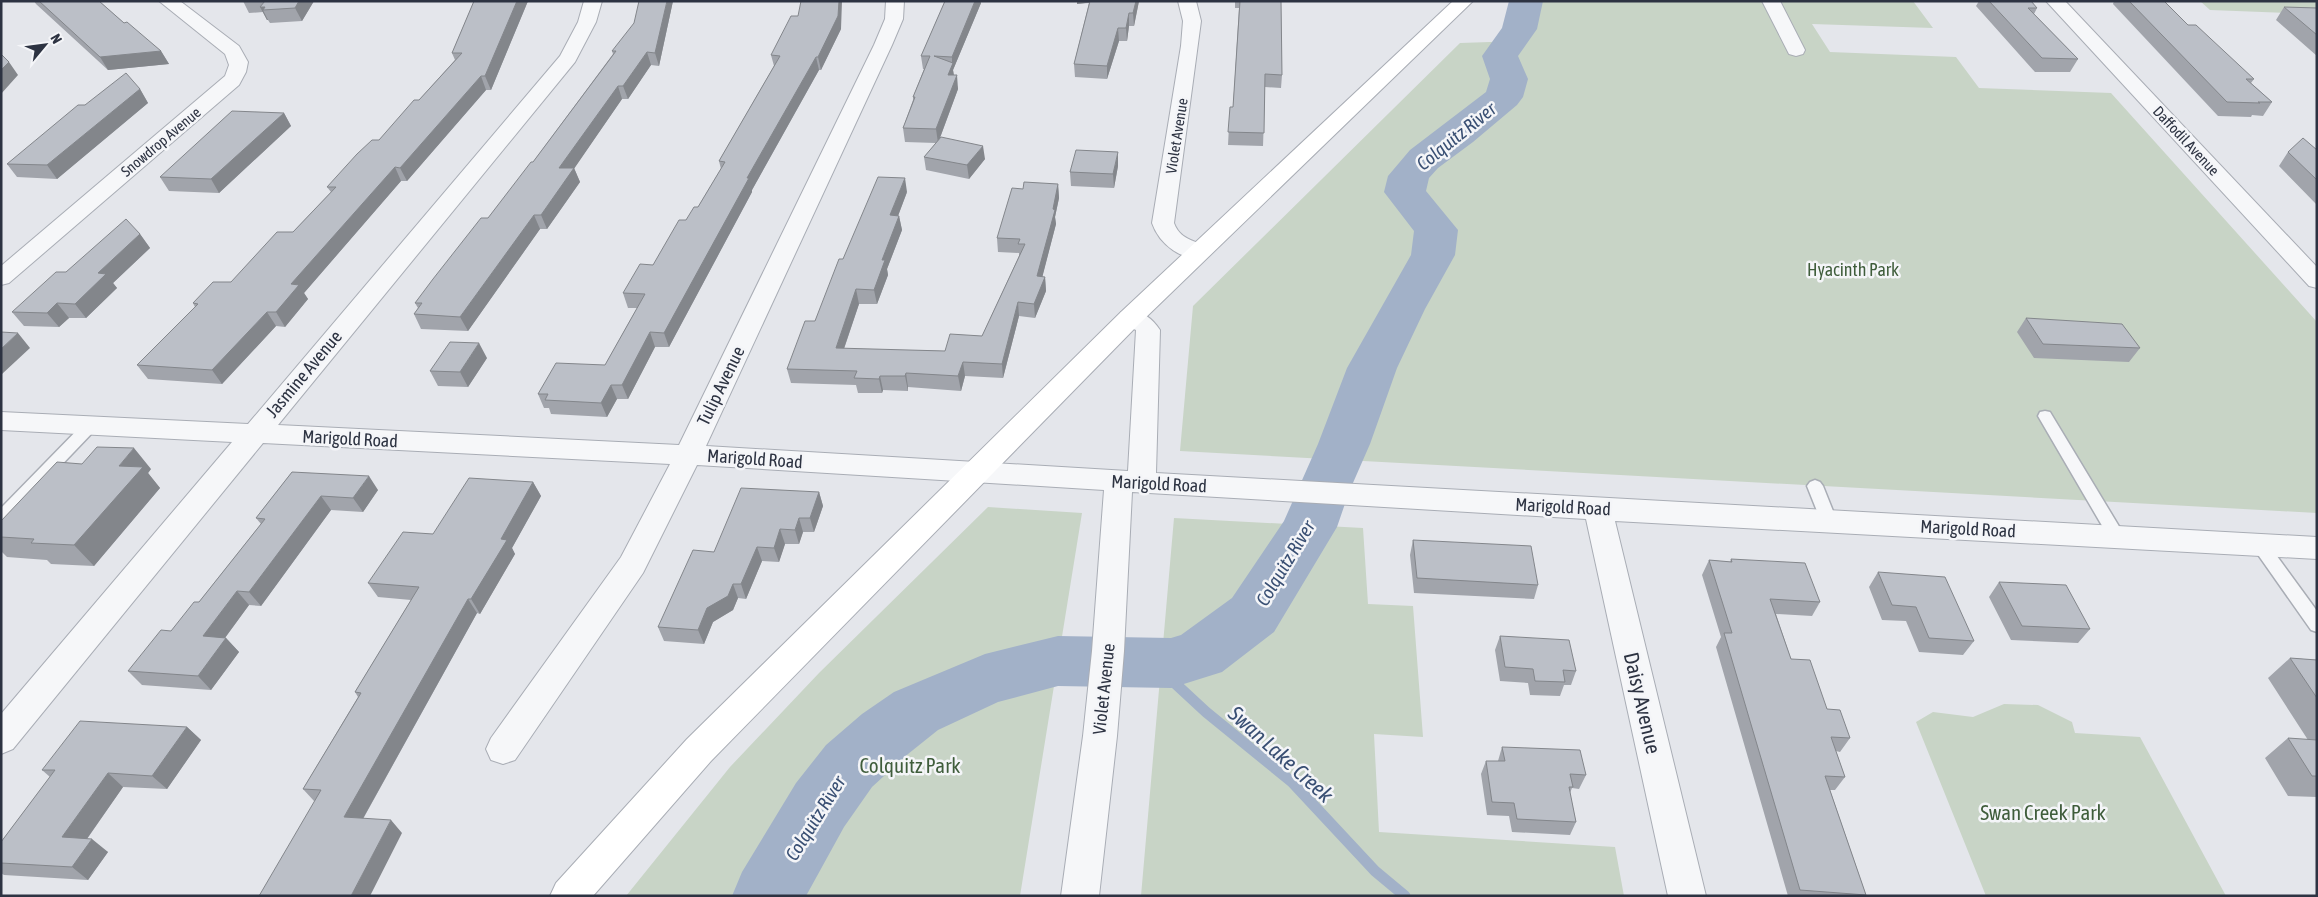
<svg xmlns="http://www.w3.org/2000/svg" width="2318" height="897" font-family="'Asap Condensed',sans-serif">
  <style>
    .green { fill: #c8d4c6 }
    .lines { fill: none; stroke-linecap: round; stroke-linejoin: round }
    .stream { stroke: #a2b1c8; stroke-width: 11 }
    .river { fill: #a2b1c8; fill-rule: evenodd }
    .service-casing { stroke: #a9adb5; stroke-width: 3 }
    .minor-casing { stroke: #a9adb5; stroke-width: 2 }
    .secondary-casing { stroke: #a9adb5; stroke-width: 2 }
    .service { fill: #f6f7f9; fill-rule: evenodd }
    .minor { fill: #f6f7f9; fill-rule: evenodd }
    .secondary { fill: #fff; fill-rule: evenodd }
    .wall { fill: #a1a4ab }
    .shaded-wall { fill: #83868b }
    .building { fill: #bbbfc7; stroke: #83868b }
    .labels { text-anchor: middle; stroke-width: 5; stroke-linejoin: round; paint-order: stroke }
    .far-street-label { font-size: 15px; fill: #2d3342; stroke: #f4f5f8 }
    .park-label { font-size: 18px; fill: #3f5d3b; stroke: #f4f5f8 }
    .street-label { font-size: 18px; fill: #2d3342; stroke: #f4f5f8 }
    .water-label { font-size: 19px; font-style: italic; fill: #394f73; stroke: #f4f5f8 }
    .near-street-label { font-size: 21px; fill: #2d3342; stroke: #f4f5f8 }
    .near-park-label { font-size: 21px; fill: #3f5d3b; stroke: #f4f5f8 }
    .near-water-label { font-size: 22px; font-style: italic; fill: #394f73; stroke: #f4f5f8 }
  </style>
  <rect width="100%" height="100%" fill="#e4e6eb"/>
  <path class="green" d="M1509 1H1913L1933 28 1812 24 1830 52 1956 57 1979 88 2111 93 2317 322V513L1180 451 1193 306 1460 43 1520 41Z
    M2200 1H2315L2317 3V14L2210 10Z
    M988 507 1082 513 1020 896H626L730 767 819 673Z
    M1174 518 1363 528 1368 604 1413 606 1423 737 1374 734 1379 832 1615 847 1624 896H1141Z
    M2004 704 2038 705 2072 722 2075 733 2140 737 2226 896H1986L1916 722 1933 712 1973 717Z"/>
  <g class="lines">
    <path class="stream" d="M1152 662 1206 712 1292 782 1375 871 1405 896"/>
    <path class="river" d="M1509 1H1543L1537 29 1518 56 1528 79 1523 97 1517 105 1473 142 1438 168 1429 178 1426 191 1458 230 1455 255 1425 309 1397 368 1370 444 1349 492 1337 527 1274 632 1222 672 1171 688 1058 686 998 702 938 730 908 754 872 787 844 827 806 896H732L742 872 796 783 826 745 862 714 894 692 985 654 1058 636 1171 638 1181 635 1232 598 1284 521 1318 444 1347 368 1411 255 1414 231 1384 192 1388 176 1410 150 1486 92 1490 79 1482 56 1502 28Z"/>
    <defs>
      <path id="service" d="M2045 411 2050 412 2123 533 2125 537 2123 541 2117 543 2111 541 2038 416 2040 412Z
        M90 421 95 422 97 426 95 430 7 522 1 524V508L85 422Z
        M1815 480 1820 482 1823 486 1837 521 1835 525 1829 527 1823 525 1821 521 1807 486 1810 482Z
        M2260 539 2266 541 2317 611V632L2311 630 2254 549 2252 545 2254 541Z"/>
      <path id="minor" d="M159 1H180L239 46 248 62 246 72 239 85 9 283 1 285V266L225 76 229 65 225 54Z
        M584 1H602L596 22 575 62 278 425 679 445 874 45 885 19 886 1H904L903 19 892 45 706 446 1128 471 1136 330 1121 324 1118 318 1121 312C1138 308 1151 316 1160 330L1156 473 2317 537V559L1615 521 1706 896H1668L1586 519 1132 492 1124 651 1117 736 1099 896H1061L1083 736 1092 651 1104 490 697 465 643 573 515 760 503 764 491 760 486 749 491 738 621 557 670 464 263 443 13 749 1 754V714L232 442 1 430V412L248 424 560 56 578 22Z
        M1178 1H1196L1201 21 1174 223C1182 244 1200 238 1210 252L1206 257C1183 263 1159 244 1152 223L1181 46 1183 21Z
        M1762 1H1780L1805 50 1803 54 1796 56 1789 54Z
        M2046 1H2065L2317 267V288L2309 286Z"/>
      <path id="secondary" d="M1453 1H1473L1139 324 711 761 593 896H550L556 883 687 739 1121 312Z"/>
    </defs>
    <use href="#service" class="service-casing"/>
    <use href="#minor" class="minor-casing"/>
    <use href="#secondary" class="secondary-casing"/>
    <use href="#service" class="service"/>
    <use href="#minor" class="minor"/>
    <use href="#secondary" class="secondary"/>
  </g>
  <path class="wall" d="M34 1H99L124 23 161 51 169 64 108 70 36 4Z
    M243 1H314L302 21 270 23 268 20H267L263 12 249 13Z
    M474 1H528L491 90H486L407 181H401L304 293 308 299 285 327 276 326 222 384 148 379 137 365 195 307 193 303 231 282 293 232 331 192 327 187 379 140 419 100 455 60 452 53Z
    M673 1 659 66 651 65 628 99H622L574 168 580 182 547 229H540L468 331 421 329 414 314 418 308 415 303 488 218 533 162 613 54 612 51Z
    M945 1H980L981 3 953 70 954 75 958 89 940 138 985 159 969 179 926 170 924 157 936 143 905 142 903 128 913 100V97L924 69H923L921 56Z
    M1077 1H1139L1134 26H1129L1127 41H1119L1107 79 1075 77 1074 64 1089 3 1077 4Z
    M1229 1H1281L1282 75 1281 88 1265 87 1263 146 1228 145 1230 107H1233L1239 8H1235V2H1229Z
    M1979 1H2031L2037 8 2034 14 2078 59 2070 72H2035L1976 6Z
    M2114 1H2164L2188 25 2254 79 2251 83 2272 102 2263 116 2252 115 2251 117 2218 116 2113 4Z
    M2284 7 2317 8V56L2276 20Z
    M841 29 821 70H819L752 190V192L669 347H655L628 399H617L607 417 551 414 549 408H544L538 394 605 365 637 308H628L623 293 653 265 686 220 698 207 721 169 719 161 774 66 771 55Z
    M140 89 148 103 57 179 17 177 7 164 85 105Z
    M284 113 291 126 219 193 169 191 160 177Z
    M2317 150V205L2279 166 2288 152Z
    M1118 166 1114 188 1071 186 1070 172Z
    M1058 184 1059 198 1055 217 1056 224 1042 277H1045L1046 291 1035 318 1019 316 1003 378 965 376 961 391 908 387V391L883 390 882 393H858L856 385 791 383 787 369 815 321 843 259 907 192 898 216H899L902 230 887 269 888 275 877 304H859L844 349 945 351 982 336 1019 256V253L998 252 997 238 1023 189Z
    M140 234 150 248 113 283 117 288 86 318H69L59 327 24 326 12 312 66 272Z
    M2026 318 2140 348 2129 362 2034 358 2017 332Z
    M487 358 468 387 438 386 430 371Z
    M151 469 148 473 160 488 94 566 51 564 47 560 7 557 1 551V521Z
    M292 472 378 490 363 512 331 510 261 606 249 605 225 638H226L239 652 211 690 142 685 128 671 171 631 199 602 261 524 256 518Z
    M533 482 541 496 512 548 515 554 480 614 477 613 363 819 402 833 314 801 303 789 358 697 355 692 411 600 378 597 368 583 433 534Z
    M819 492 823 506 814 532H803L799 544H785L779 562 762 561 746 599 738 598 733 610 713 622 704 644 664 641 658 627 714 552Z
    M1413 540 1538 585 1534 599 1414 593 1410 555Z
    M1731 559 1820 602 1812 616 1776 614 1791 659 1827 709 1850 738 1840 752 1836 751 1845 777 1835 790H1830L1866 895 1865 896H1788L1716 647 1721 637 1702 575 1709 560 1730 562Z
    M1878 572 1974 641 1963 655 1919 652 1906 621 1882 620 1869 587Z
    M1999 582 2090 629 2078 643 2011 640 1989 597Z
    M1500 636 1576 671 1571 685H1564L1560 696 1530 695 1528 683 1500 681 1495 650Z
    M2290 658 2317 660V797L2288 796 2265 758 2288 738 2308 740 2268 678Z
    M187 727 201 740 167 789 123 787 87 839 108 852 88 880 4 875 1 873V842L50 777 42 770Z
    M1502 747 1586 775 1579 789 1572 788 1570 793 1576 822 1570 835 1512 832 1509 816 1487 815 1481 774 1486 761H1498Z"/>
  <path class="shaded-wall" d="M299 1H314L302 21 295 8Z
    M517 1H528L491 90 485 76Z
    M667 1H673L659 66 655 53Z
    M839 1H842L841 29 821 70 818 57Z
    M975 1H980L981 3 953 70 954 77 948 75 952 64V57Z
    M1077 1H1093V2L1077 4Z
    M1136 1H1139L1134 26 1133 13Z
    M260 7H265L263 10 268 20H267Z
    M1129 13V26L1127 41 1126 28Z
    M1118 28 1119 41 1107 79V66Z
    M161 51 169 64 108 70 100 57Z
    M647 52 651 65 628 99 623 86Z
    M816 57 819 70 752 190V192L669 347 664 333 747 178Z
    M9 62 18 75 1 94V70Z
    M957 75 958 89 938 143 936 129Z
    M481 76 486 90 407 181 400 168Z
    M618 86 622 99 565 182 559 168Z
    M140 89 148 103 57 179 47 165Z
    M284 113 291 126 219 193 211 179Z
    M983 146 985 159 969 179 967 165Z
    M1118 152V166L1114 188 1113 174Z
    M395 167 401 181 304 293 308 299 285 327 276 312 291 284Z
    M574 168 580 182 547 229 541 215Z
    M905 178 907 192 893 229 890 215Z
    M1058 184 1059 198 1055 217 1056 224 1039 290 1037 276Z
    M534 215 540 229 468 331 460 317Z
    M899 216 902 230 887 269 888 275 877 304 874 290 882 260Z
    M140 234 150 248 113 283 117 288 86 318 75 304 98 273Z
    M1045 277 1046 291 1035 318 1034 304Z
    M856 289 859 304 839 363 836 348Z
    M1018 302 1019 316 1003 378 1002 364Z
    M57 303 69 318 59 327 47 313Z
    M267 312 276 326 222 384 212 370Z
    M650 332 655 347 628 399 622 385Z
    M18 333 30 348 2 374 1 349Z
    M479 343 487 358 468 387 460 372Z
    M963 362 965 376 961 391 958 376Z
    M906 373 908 387V391L905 376Z
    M880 376 883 390 882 393 879 379Z
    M611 385 617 399 607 417 601 403Z
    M134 448 151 469 148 473 160 488 94 566 74 545 119 466Z
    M369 476 378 490 363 512 353 498Z
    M533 482 541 496 512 548 515 554 480 614 471 599 501 539Z
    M819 492 823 506 814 532 810 518Z
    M321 496 331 510 261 606 249 592Z
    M799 518 803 532 799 544 795 530Z
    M780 529 785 544 779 562 774 548Z
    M757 547 762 561 746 599 741 584Z
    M733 584 738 598 733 610 713 622 704 644 698 630 707 608Z
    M237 591 249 605 216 650 203 636Z
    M468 599 477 613 356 831 344 817Z
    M226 638 239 652 211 690 198 676Z
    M187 727 201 740 167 789 152 776Z
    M108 773 123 787 79 850 62 837Z
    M391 820 402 833 370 896H351Z
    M92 839 108 852 88 880 72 867Z"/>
  <path class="building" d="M39 1H99L124 23 127 22 161 51 100 57Z
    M265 1H299L295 8 263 10 265 7H260Z
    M474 1H517L485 76H481L400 168 395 167 291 284 299 285 276 312H267L212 370 137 365 198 304 193 303 213 282H231L277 232H293L336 187H327L357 154 372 140H379L414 100H419L462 53H452Z
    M639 1H667L655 53 647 52 623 86H618L559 168H574L541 215H534L460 317 414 314 422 303H415L433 279 481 218H488L531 162H533L616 51H612L634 23Z
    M801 1H839L838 16 818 57H816L747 178H749L664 333 650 332 622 385H611L601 403 545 400 548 394H538L556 363 605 365 645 294 623 293 640 264 653 265 679 220H686L694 207H698L725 162 719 161 780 56 771 55 791 16H798Z
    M945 1H975L952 57 934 56 953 63 948 75H957L936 129 903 128 915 97H913L930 56H921Z
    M1090 1H1136L1133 13H1129L1126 28H1118L1107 66 1074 64Z
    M1240 1H1281L1282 75 1265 74 1264 133 1228 132 1230 107H1233Z
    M1989 1H2031L2037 8H2028L2078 59 2042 58Z
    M2129 1H2164L2188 25H2196L2254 79H2246L2272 102H2258L2260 103 2227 102Z
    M2284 7 2317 8V35Z
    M1 54 9 62 1 70Z
    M126 73 140 89 47 165 7 164 78 105H85Z
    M232 111 284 113 211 179 160 177Z
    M941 137 983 146 967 165 924 157Z
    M2303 138 2317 150V180L2288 152Z
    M1076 150 1118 152 1113 174 1070 172Z
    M878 177 905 178 890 215 899 216 882 260H885L874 290 856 289 836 348 945 351 950 334 982 336 1025 244H1018L1020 239 997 238 1012 188 1023 189 1024 182 1058 184 1053 209 1055 210 1037 276 1045 277 1034 304 1018 302 1002 364 963 362 958 376 906 373 905 376H880L879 379 854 378 857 371 787 369 805 321H815L839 259H843Z
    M126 219 140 234 98 273 106 274 75 304 57 303 47 313 12 312 56 272H66Z
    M2026 318 2122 324 2140 348 2043 344Z
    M1 332 18 333 1 349Z
    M450 342 479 343 460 372 430 371Z
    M97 447 134 448 119 466 143 467 74 545 31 543 34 539 1 537V521L57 462 82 464Z
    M292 472 369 476 353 498 321 496 249 592 237 591 203 636 226 638 198 676 128 671 161 630 171 631 194 602H199L265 519 256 518Z
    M469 478 533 482 501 539 507 540 471 599H468L344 817 391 820 351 896H259L321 790 303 789 361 693 355 692 419 587 368 583 403 532 433 534Z
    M741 488 819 492 810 518H799L795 530 780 529 774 548 757 547 741 584H733L728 596 707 608 698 630 658 627 693 550 714 552Z
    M1413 540 1531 546 1538 585 1417 578Z
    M1731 559 1805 563 1820 602 1770 599 1791 659 1810 660 1827 709 1840 710 1850 738 1831 737 1845 777 1825 776 1866 895 1800 890 1724 633H1732L1709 560 1732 562Z
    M1878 572 1945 577 1974 641 1929 638 1916 607 1892 605Z
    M1999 582 2066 585 2090 629 2022 626Z
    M1500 636 1569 640 1576 671 1563 670 1565 682 1535 681 1533 669 1505 667Z
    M2290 658 2317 660V698Z
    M80 721 187 727 152 776 108 773 62 837 92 839 72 867 1 863V842L55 770H42Z
    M2288 738 2317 740V776H2312Z
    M1502 747 1580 750 1586 775 1570 774 1573 787H1569L1576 822 1517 819 1514 803 1492 802 1486 761H1505Z"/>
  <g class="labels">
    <g class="far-street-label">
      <text transform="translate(1177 136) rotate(-81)" y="5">Violet Avenue</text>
      <text transform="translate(2186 141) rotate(47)" y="5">Daffodil Avenue</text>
      <text transform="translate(161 142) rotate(-40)" y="5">Snowdrop Avenue</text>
    </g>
    <g class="park-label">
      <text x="1853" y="276">Hyacinth Park</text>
    </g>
    <g class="street-label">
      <text transform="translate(304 374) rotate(-50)" y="6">Jasmine Avenue</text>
      <text transform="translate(721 386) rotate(-64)" y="6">Tulip Avenue</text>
      <text transform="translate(350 439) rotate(3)" y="6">Marigold Road</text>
      <text transform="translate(755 459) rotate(4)" y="6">Marigold Road</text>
      <text transform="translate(1159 484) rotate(3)" y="6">Marigold Road</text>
      <text transform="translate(1563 507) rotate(3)" y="6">Marigold Road</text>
      <text transform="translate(1968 529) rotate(3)" y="6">Marigold Road</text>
      <text transform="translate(1104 689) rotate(-84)" y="6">Violet Avenue</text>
    </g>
    <g class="water-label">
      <text transform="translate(1456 136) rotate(-39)" y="7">Colquitz River</text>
      <text transform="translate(1285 563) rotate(-59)" y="7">Colquitz River</text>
      <text transform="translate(815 818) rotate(-58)" y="7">Colquitz River</text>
    </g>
    <g class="near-street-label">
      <text transform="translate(1642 703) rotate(77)" y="7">Daisy Avenue</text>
    </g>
    <g class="near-park-label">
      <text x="910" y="773">Colquitz Park</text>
      <text x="2043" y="820">Swan Creek Park</text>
    </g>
    <g class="near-water-label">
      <text transform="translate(1281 754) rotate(42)" y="8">Swan Lake Creek</text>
    </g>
  </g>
  <rect width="2318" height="897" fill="none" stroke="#2d3342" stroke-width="5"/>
  <g transform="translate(45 45) rotate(61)" stroke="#f4f5f8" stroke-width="4" paint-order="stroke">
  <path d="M0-4L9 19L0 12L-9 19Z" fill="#2d3342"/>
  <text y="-8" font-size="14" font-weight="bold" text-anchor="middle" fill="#2d3342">N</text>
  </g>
</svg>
